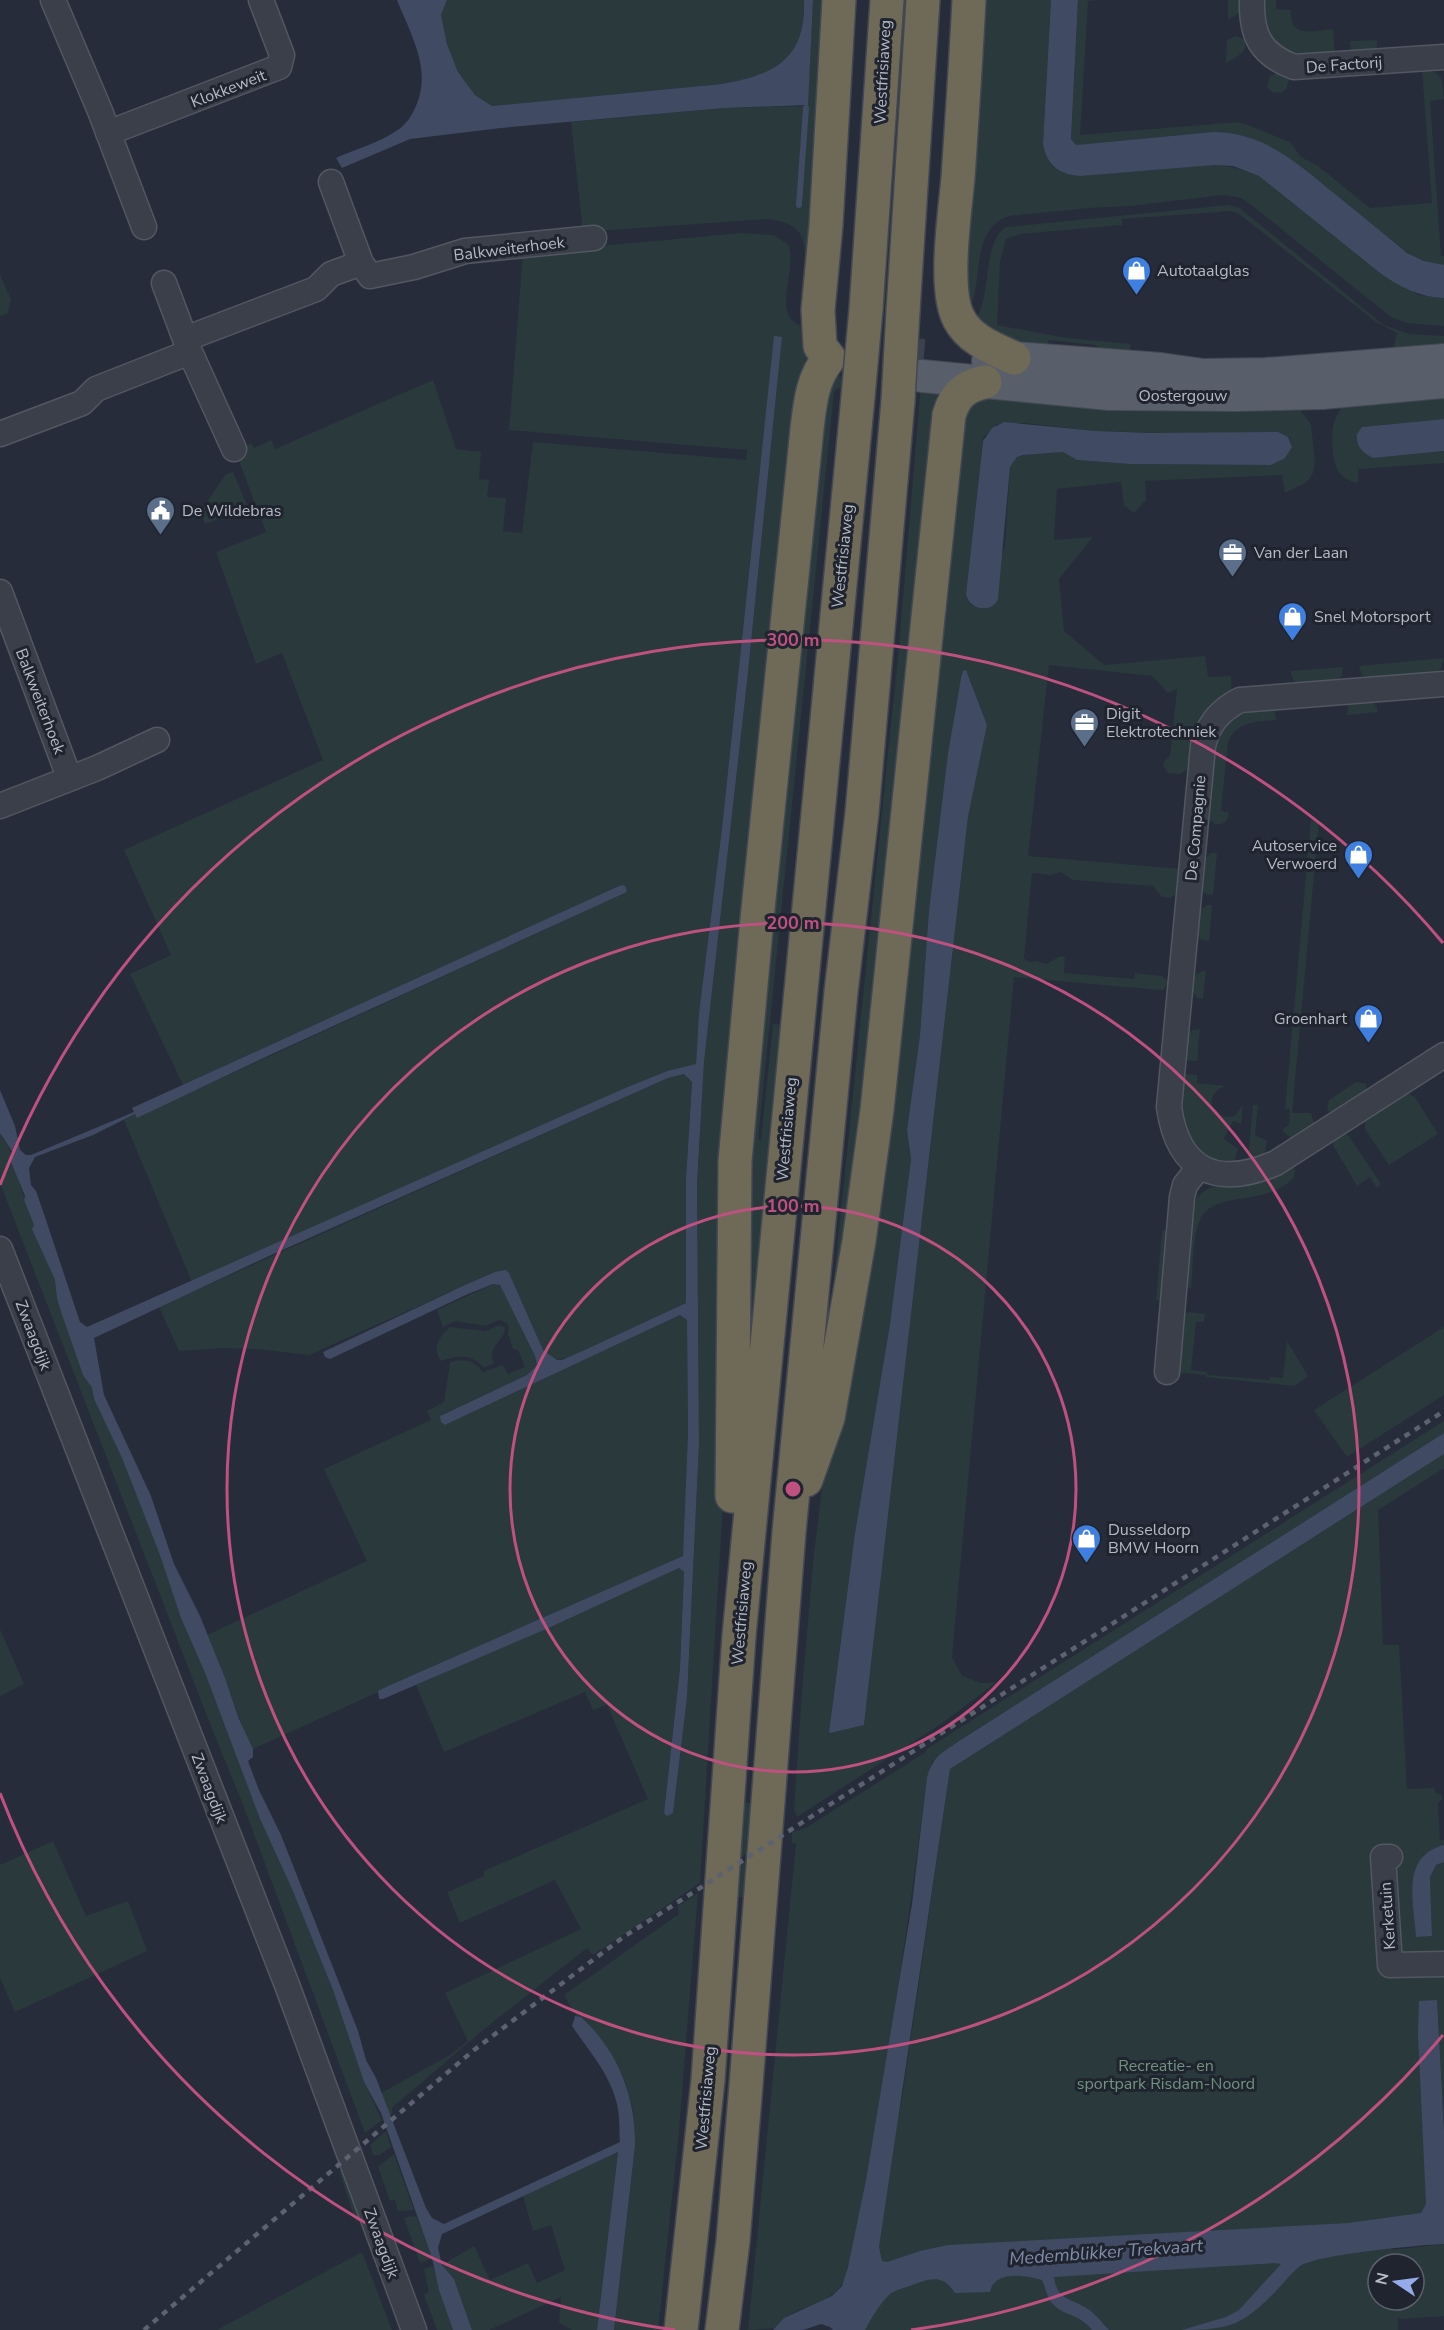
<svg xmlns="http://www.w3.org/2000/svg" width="1444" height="2330" font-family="'Nunito Sans',sans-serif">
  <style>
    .green { fill: #29393c; fill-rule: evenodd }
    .water { fill: #404a63 }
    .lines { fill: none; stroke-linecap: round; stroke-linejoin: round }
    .stream { stroke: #404a63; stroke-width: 6 }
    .major-tunnel { stroke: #3c414f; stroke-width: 32; stroke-dasharray: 32 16; stroke-linecap: butt }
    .minor-casing { stroke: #525762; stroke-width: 27 }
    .major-casing { stroke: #434853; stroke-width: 34 }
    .highway-casing { stroke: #424752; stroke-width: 36 }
    .minor { stroke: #3a3f4a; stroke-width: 24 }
    .major { stroke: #585e6a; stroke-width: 32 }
    .highway { stroke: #6f6958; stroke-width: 33 }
    .rail { stroke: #5d6271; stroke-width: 4.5; stroke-dasharray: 6 6; stroke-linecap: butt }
    .highway-bridge-casing { stroke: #424752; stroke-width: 36; stroke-linecap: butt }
    .highway-bridge { stroke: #6f6958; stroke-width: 33 }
    .ring { fill: none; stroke: #be5180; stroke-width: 3 }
    .labels { text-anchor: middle; stroke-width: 6; stroke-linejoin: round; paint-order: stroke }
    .street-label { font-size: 16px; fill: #b6bac6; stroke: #1f242f }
    .poi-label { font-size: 16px; fill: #b6bac6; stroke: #1f242f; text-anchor: start }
    .park-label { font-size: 16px; fill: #70947d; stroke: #1f242f }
    .water-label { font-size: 18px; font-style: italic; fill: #818eaa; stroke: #1f242f }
    .centre { fill: #be5180; stroke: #1f242f; stroke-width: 3 }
    .ring-label { font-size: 18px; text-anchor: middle; font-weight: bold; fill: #be5180; stroke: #1f242f; stroke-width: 6; stroke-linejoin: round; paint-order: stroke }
  </style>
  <rect width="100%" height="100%" fill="#272c3a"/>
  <path class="green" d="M447 0H804C806 59 774 75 722 84L492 106 475 95 458 72 447 44 441 15Z
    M813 0H832L803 307C799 300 801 292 802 284 805 248 813 224 767 219L583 232 571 122 724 108 804 106 797 206 802 207Z
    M975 0H1051L1043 144C1047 166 1060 175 1081 176L1215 165C1232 166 1244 170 1259 176L1380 273 1419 295 1444 298V326L1407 323 1391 317 1254 207 1241 198 1224 195 1130 206 1089 208 1009 216C970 230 984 277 970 309L966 303Z
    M1078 0H1098L1088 1 1080 135 1238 122 1245 124 1290 142 1301 157 1318 166 1370 208 1432 203 1422 70C1444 71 1442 80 1444 99L1430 101 1441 256H1444V265L1424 261 1407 253C1383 233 1359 213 1335 194 1297 163 1264 133 1213 132L1076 145 1071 140Z
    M1228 0H1241C1242 11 1238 16 1228 19Z
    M1265 0H1276V9L1291 10C1289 39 1313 31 1333 29L1335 57 1297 59 1266 37 1262 4Z
    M1236 36 1244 39C1250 52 1236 57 1226 63L1227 40Z
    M1377 40V46L1372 52 1351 53 1350 41Z
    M1276 73 1290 77 1286 89 1281 93 1272 92 1267 87 1270 76Z
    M1229 205 1240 208 1247 214 1384 325 1409 334 1444 336V346L1393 350 1397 333 1376 322 1239 214 1232 211 1122 219V225L1020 234 1006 239 1000 261 997 325 1067 338 1131 344 1129 356 1106 353 1095 345 1049 340 1047 348 1018 344V341L1007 340 976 319C992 294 982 242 1006 227Z
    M742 233 773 235 788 244C800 272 764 322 811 328L793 524 726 1454 700 1883 593 1955 587 1948 483 2030 392 2108V2114L389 2116 381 2093 450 2055 468 2041 445 1993 581 1929 555 1880 460 1923 447 1892 484 1876V1871L648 1799 607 1705 593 1710 585 1692 444 1752 416 1685 679 1568 684 1572 680 1668 664 1813H673L687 1698 699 1444 697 1184 704 1062 747 682 782 337 760 469 722 828 699 1013 696 1064 667 1071 192 1282 124 1120 135 1114 137 1117 627 892 626 887 619 886 183 1085 130 974 171 955 124 850 323 760 282 653 256 664 216 552 266 532 236 453 251 443 254 448 271 440 275 449 433 380 456 449 481 452 479 479 489 480 487 497 506 498 503 531 522 533 533 442 746 460 747 450 509 430 523 253Z
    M0 275 11 299 8 313 0 316Z
    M834 376 845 377 843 388H837L834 392 758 1139 761 1140 773 1024 786 1025 745 1417 738 1284 815 438Z
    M921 383 950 386 867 1090 830 1338 822 1354 828 1337 899 646Z
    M1444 388V419L1362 427 1357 434V442L1373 458 1444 451V463L1358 469 1359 481 1357 483C1340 479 1335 469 1333 453 1331 434 1331 411 1352 400 1360 396 1375 397 1384 396 1404 393 1424 391 1444 388Z
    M990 398 1298 408 1311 424 1315 463 1313 473 1307 482 1285 493 1282 475 1145 481 1146 500 1134 513 1124 505 1121 482 1057 489 1054 540 1093 537 1059 579 1064 631 1104 665 1205 656 1208 677 1231 676 1232 693 1221 698 1204 715 1189 768 1180 774 1168 773 1163 766 1164 761 1170 756 1177 689 1168 693 1152 676 1049 665 1028 856 1181 869 1178 893 1170 898 1162 897 1153 886 1073 880 1061 872 1051 875 1032 873 1024 958 1029 962 1036 961 1047 964 1060 956 1065 957 1064 973 1134 979 1135 973 1162 976 1169 982 1163 990H1159L1014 977 952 1657 962 1676 981 1683 997 1682 941 1724 797 1817 794 1810 802 1690 814 1553 951 439 970 405ZM1024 423 1096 431 1289 437 1292 447 1271 465 1130 464 1077 460 1063 452 1023 455 1017 457 1010 467 1005 545 987 609C976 607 967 606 966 594L983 438 997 424ZM969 677 987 725 968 817 864 1725 831 1733 829 1731 855 1533 890 1324 911 1159 907 1129 920 1035 929 910 948 753 961 678Z
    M233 472 248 508 205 524 200 512 226 474Z
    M1444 658 1441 668 1437 673 1371 678 1362 675 1359 666Z
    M1343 667 1342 676C1333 685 1302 688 1293 680L1290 671Z
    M1372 701 1377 707V712L1347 715 1348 706 1350 702Z
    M1272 708 1275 713 1276 720C1256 722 1237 721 1228 742L1221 811 1229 812 1227 820 1222 824H1215L1208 818 1213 743C1224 710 1242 712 1272 708Z
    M1311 820 1319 821 1292 1113H1311L1314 1123 1312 1127 1295 1139 1288 1136 1282 1130 1289 1125 1290 1109H1285Z
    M1211 853H1217L1213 895 1206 894 1201 890 1202 862Z
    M1207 905H1212L1209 942 1200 939C1193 928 1195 912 1207 905Z
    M1206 971 1203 999 1197 998 1190 988C1192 978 1195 972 1206 971Z
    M1200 1029 1197 1061 1183 1060 1187 1033 1193 1030Z
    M684 1074 692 1082 686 1179V1303C668 1311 569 1361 558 1360 550 1359 544 1352 541 1346L509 1273 495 1272 309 1355 258 1349 223 1348 179 1351 159 1307 668 1078Z
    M1182 1074 1197 1075V1083L1226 1086C1202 1093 1210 1122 1235 1116L1243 1104 1241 1124 1233 1121 1224 1139 1238 1149 1234 1161 1230 1164 1211 1161 1194 1148 1179 1116Z
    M1356 1082 1366 1084 1367 1091 1337 1111 1331 1112 1327 1110 1329 1100Z
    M1406 1092 1415 1097 1438 1134 1389 1165 1365 1129C1362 1111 1392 1100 1406 1092Z
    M1253 1105H1258L1255 1135 1267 1141 1265 1154 1250 1160 1248 1156Z
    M0 1133C3 1140 8 1145 11 1153 18 1177 24 1202 34 1225L33 1229 55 1280 57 1299 62 1315 83 1375 92 1388 94 1399 122 1458 161 1558 181 1618 205 1673 260 1819 292 1889 333 1990 364 2082 382 2120 365 2133 242 1802 216 1739 0 1183Z
    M1341 1133 1348 1135 1381 1184 1377 1188 1370 1177 1357 1186 1333 1145 1334 1137Z
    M1292 1167 1295 1170 1294 1177C1268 1208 1213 1189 1200 1220 1192 1238 1193 1269 1191 1289L1184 1284 1192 1206C1208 1177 1225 1189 1251 1184 1265 1181 1279 1173 1292 1167Z
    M1162 1230 1168 1232 1164 1299 1156 1301Z
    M493 1284 501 1285 503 1289 535 1356 537 1365 527 1375 441 1415 445 1425 680 1315 687 1320 688 1433 684 1556 388 1686 378 1692 253 1749 245 1734 225 1678 207 1635 367 1561 324 1469 431 1420 427 1411 444 1402 450 1362C464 1358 474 1360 483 1372L503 1365 508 1374 525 1367 518 1350 513 1349 508 1334 509 1327 507 1323 499 1320 486 1326 455 1321 443 1327 437 1310Z
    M1189 1312 1205 1314 1204 1322H1196L1191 1370 1207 1372V1375L1269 1380 1270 1377 1283 1378 1287 1341 1308 1376 1295 1386 1206 1377V1375L1175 1372 1182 1316Z
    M499 1325 504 1327 505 1331C500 1343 487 1350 494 1363L484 1368C471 1353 458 1355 441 1361 431 1349 440 1335 450 1327L486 1331Z
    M1444 1327V1395L1347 1457 1314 1410Z
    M1444 1421V1433L959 1741 932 1762 927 1777C914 1885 898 1992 880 2099 869 2158 862 2220 845 2278 835 2303 806 2304 786 2317 782 2320 779 2325 776 2328L748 2330 796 1843 792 1844V1832L804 1829 926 1752 925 1750Z
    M1444 1454V1468L1378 1510 1383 1645H1399L1407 1789 1434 1788 1436 1793 1442 1795V1800L1438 1803 1440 1840H1444V1845L1423 1855 1432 1936 1430 1877 1436 1865 1444 1862V1951L1417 1953 1444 1970V2130L1437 2000 1428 2215 1391 2250 1444 2244V2316L1401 2319 1398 2317V2330H856L902 2098 950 1769ZM1378 2264H1414V2300H1378Z
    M0 1629 24 1684 0 1696Z
    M740 1803H751L749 1852 737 1860Z
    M53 1841 86 1916 128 1901 147 1951 15 2012 0 1978V1865Z
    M748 1860 745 1897H735L737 1867Z
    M698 1893 679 2131 658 2330H614L635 2146 633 2110 625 2081 613 2059 588 2023 581 2017 576 2016 564 1995 679 1914 678 1906Z
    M386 2131 391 2147 379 2155H373L370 2145Z
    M618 2152 597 2330H572L559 2323 561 2297 489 2330H472L454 2279 442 2265 474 2246 490 2280 528 2263 537 2283 565 2270 551 2225 533 2231 523 2196Z
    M394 2154 414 2210 398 2211 395 2200 390 2201 378 2167Z
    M346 2164 364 2218 356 2222 339 2171Z
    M412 2216 417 2217 432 2258 420 2263 404 2218Z
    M362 2252 392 2330H217Z
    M433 2266 453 2330H437L424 2295 429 2292 424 2269Z"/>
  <path class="water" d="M397 0H447L441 15 447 44 458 72 475 95 492 106 722 84C774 75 806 59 804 0H813L808 105 724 108 501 128 410 139 342 168 336 158C355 149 379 143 396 131 406 125 411 117 416 106 432 69 411 35 397 0Z
    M1051 0H1078L1071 139 1076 145 1213 132C1264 132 1297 163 1335 194 1359 213 1383 233 1407 253L1424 261 1444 265V298C1419 297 1400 287 1380 273L1259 176 1233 166 1215 165 1081 176C1060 175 1047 166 1043 144Z
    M774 336 782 337 747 682 704 1062 697 1184 699 1444 687 1698 673 1813 667 1816 664 1813 680 1668 684 1572 679 1568 546 1629 383 1699H379L378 1691 388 1686 683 1556 688 1433 687 1320 680 1315 445 1425 441 1422 440 1416 527 1375 537 1365 535 1356 500 1285 493 1284 468 1294 330 1359 325 1357 323 1352 465 1285 495 1272 506 1270 509 1273 543 1350 557 1360H562L587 1349 686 1303V1179L692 1082 684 1074 668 1078 269 1256 94 1338 104 1395 151 1496 174 1564 200 1616 225 1678 239 1719 253 1749V1757L248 1761 259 1790 281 1835 358 2031 366 2060 376 2078 426 2208 432 2218 444 2224 620 2142C619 2130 620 2116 617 2104 610 2074 589 2051 572 2026L575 2016 581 2017C618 2051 636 2097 635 2146L614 2330H597L618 2152 442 2234 438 2248 442 2265 454 2279 472 2330H453L439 2290 432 2258 381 2113 364 2082 333 1990 292 1889 260 1819 205 1673 181 1618 161 1558 122 1458 94 1399 92 1388 83 1375 62 1315 57 1299 55 1280 32 1229 34 1225 24 1200 25 1196 11 1162 13 1153 0 1133V1090L15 1126 20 1150 26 1155H31L134 1112 132 1108 619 886 623 885 626 887 627 892 272 1054 137 1118 135 1114 93 1135 35 1157 29 1168 31 1185 36 1191 46 1220 80 1322 87 1327 623 1089 667 1071 696 1064 699 1013 722 828Z
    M1444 419V451L1373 458C1361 452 1356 446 1357 434L1362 427Z
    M1004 422 1096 431 1151 433 1278 432 1288 437 1292 447 1285 458 1271 465 1130 464 1077 460 1063 452 1023 455 1017 457 1010 467 998 599C992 614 968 610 966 594L983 441 992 428Z
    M966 670 987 725 968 817 864 1725 831 1733 829 1732 855 1533 890 1324 911 1159 907 1130 920 1035 929 910 948 753 961 678 963 671Z
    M1444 1433V1454L950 1769 879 2247 882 2261 887 2262 920 2251 948 2245 1348 2223 1421 2213 1426 2204 1418 2034 1419 2001 1437 2000 1444 2130V2244C1418 2245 1320 2254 1300 2266 1291 2273 1283 2284 1275 2292 1242 2326 1228 2330 1182 2330L1226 2317 1239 2310 1281 2264 1275 2263 1054 2277C1057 2301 1072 2298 1088 2309 1096 2314 1102 2323 1109 2330H1092C1078 2313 1067 2317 1055 2306 1047 2300 1046 2288 1042 2280 1025 2275 994 2270 990 2292L955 2293C942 2273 929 2279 910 2286 902 2289 896 2289 889 2295 879 2305 872 2317 865 2330H833L830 2327 821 2324 803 2330H773L784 2318 832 2296 842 2286 848 2267 866 2180 912 1904 927 1777C934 1755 941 1754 959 1741Z
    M1444 1845V1862L1436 1865 1430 1877 1432 1936 1416 1937C1414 1903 1400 1856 1444 1845Z"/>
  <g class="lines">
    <path class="stream" d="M799 205 806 108"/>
    <path class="major-tunnel" d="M847 352 866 350 924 355"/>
    <defs>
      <path id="minor" d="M53 0 100 111 144 227
        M1252 0C1251 35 1260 54 1294 67L1444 57
        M108 133 279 67 282 55 261 0
        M331 182 361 263 370 276 414 267 465 251 594 238
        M164 283 190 352 234 449
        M185 339 316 289 331 274 361 263
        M0 434 82 403 96 389 190 352
        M0 592 69 777
        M1444 684 1240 700C1220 710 1208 724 1203 746L1169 1107C1178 1172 1218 1188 1276 1163L1444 1055
        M0 806 97 768 157 740
        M0 1249 287 1985 414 2330
        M1167 1372 1182 1197 1185 1185 1199 1167
        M1390 1857H1383L1390 1965 1444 1964"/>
      <path id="major" d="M988 361 1014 358 1161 369 1203 375 1266 374 1444 360
        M922 376 1109 394 1236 395 1322 393 1444 382"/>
      <path id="highway" d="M969 0C966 60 962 119 958 178 955 212 943 290 959 319 970 340 993 348 1014 358
        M866 309 887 0
        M903 311 923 0
        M806 1480 828 1418 859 1241 877 1110 949 415C955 395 965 386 985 382
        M732 1496 735 1161 757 919 807 429C810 403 812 379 829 358L820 346 818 310 826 225 839 0
        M681 2330 708 2080 739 1636 858 397
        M722 2330 733 2241 746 2085 789 1532 841 992 862 813 898 401"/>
    </defs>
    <use href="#minor" class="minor-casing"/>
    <use href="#major" class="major-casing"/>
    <use href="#highway" class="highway-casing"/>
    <use href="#minor" class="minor"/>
    <use href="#major" class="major"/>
    <use href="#highway" class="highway"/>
    <path class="rail" d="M144 2330 474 2050 622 1938 1444 1411"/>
    <defs>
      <path id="highway-bridge" d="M858 397 866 309
        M898 401 903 311"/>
    </defs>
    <use href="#highway-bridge" class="highway-bridge-casing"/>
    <use href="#highway-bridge" class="highway-bridge"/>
  </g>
  <g class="ring">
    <circle cx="793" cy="1489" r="283"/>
    <circle cx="793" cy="1489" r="566"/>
    <path d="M1443 2035A849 849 0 0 1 911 2330M675 2330A849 849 0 0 1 0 1793M0 1185A849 849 0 0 1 1443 943"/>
  </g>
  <defs>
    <symbol id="shop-pin" viewBox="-11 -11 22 30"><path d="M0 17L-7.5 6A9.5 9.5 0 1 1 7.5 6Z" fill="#3f7fe0" stroke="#1f242f"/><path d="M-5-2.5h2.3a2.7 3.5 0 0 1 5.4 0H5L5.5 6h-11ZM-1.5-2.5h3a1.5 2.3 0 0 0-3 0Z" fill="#fff"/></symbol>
    <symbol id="civic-pin" viewBox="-11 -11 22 30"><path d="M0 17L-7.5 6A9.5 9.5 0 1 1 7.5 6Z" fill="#5c6f8a" stroke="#1f242f"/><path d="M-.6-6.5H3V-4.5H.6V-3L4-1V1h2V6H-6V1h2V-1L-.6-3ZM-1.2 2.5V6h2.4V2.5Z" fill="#fff"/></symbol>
    <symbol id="office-pin" viewBox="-11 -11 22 30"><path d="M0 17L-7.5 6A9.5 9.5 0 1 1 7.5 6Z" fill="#5c6f8a" stroke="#1f242f"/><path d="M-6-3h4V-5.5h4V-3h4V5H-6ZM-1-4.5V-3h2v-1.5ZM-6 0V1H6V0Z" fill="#fff"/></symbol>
  </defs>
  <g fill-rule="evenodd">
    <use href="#shop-pin" x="1120" y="254" width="33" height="45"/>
    <use href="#civic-pin" x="144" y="494" width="33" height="45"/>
    <use href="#office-pin" x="1216" y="536" width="33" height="45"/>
    <use href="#shop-pin" x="1276" y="600" width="33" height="45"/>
    <use href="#office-pin" x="1068" y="706" width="33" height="45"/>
    <use href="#shop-pin" x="1342" y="838" width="33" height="45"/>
    <use href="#shop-pin" x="1352" y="1002" width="33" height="45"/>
    <use href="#shop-pin" x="1070" y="1522" width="33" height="45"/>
  </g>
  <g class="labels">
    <g class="street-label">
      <text transform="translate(1344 64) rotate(-4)" y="6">De Factorij</text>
      <text transform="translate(882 72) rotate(-87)" y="6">Westfrisiaweg</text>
      <text transform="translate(228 88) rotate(-21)" y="6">Klokkeweit</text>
      <text transform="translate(509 248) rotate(-7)" y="6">Balkweiterhoek</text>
      <text x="1183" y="401">Oostergouw</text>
      <text transform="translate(842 556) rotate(-84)" y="6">Westfrisiaweg</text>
      <text transform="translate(41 701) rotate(69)" y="6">Balkweiterhoek</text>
      <text transform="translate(1195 828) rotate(-85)" y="6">De Compagnie</text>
      <text transform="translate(786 1129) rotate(-85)" y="6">Westfrisiaweg</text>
      <text transform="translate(34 1335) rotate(69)" y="6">Zwaagdijk</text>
      <text transform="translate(741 1613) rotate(-85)" y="6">Westfrisiaweg</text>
      <text transform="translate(210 1788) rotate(69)" y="6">Zwaagdijk</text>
      <text transform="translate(1387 1916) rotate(-94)" y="6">Kerketuin</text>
      <text transform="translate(705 2098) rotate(-85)" y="6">Westfrisiaweg</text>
      <text transform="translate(382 2243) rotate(70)" y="6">Zwaagdijk</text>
    </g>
    <g class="poi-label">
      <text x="1157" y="276">Autotaalglas</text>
      <text x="182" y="516">De Wildebras</text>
      <text x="1254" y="558">Van der Laan</text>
      <text x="1314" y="622">Snel Motorsport</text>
      <text x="1106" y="719">Digit<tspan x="1106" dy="18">Elektrotechniek</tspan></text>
      <text x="1337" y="851" text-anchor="end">Autoservice<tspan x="1337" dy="18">Verwoerd</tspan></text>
      <text x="1347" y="1024" text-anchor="end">Groenhart</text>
      <text x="1108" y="1535">Dusseldorp<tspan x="1108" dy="18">BMW Hoorn</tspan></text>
    </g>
    <g class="park-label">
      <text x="1166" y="2071">Recreatie- en<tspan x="1166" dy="18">sportpark Risdam-Noord</tspan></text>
    </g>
    <g class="water-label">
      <text transform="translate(1106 2252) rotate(-4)" y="6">Medemblikker Trekvaart</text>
    </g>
  </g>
  <circle cx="793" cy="1489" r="9" class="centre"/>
  <g class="ring-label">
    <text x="793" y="646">300 m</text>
    <text x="793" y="929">200 m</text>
    <text x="793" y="1212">100 m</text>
  </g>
  <g transform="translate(1396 2282) rotate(283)"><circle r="28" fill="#1f242f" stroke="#5b606b" stroke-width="1.5"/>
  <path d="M0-4.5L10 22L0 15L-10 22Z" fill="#96acea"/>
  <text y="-9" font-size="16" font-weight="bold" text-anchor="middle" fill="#b6bac6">N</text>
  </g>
</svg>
